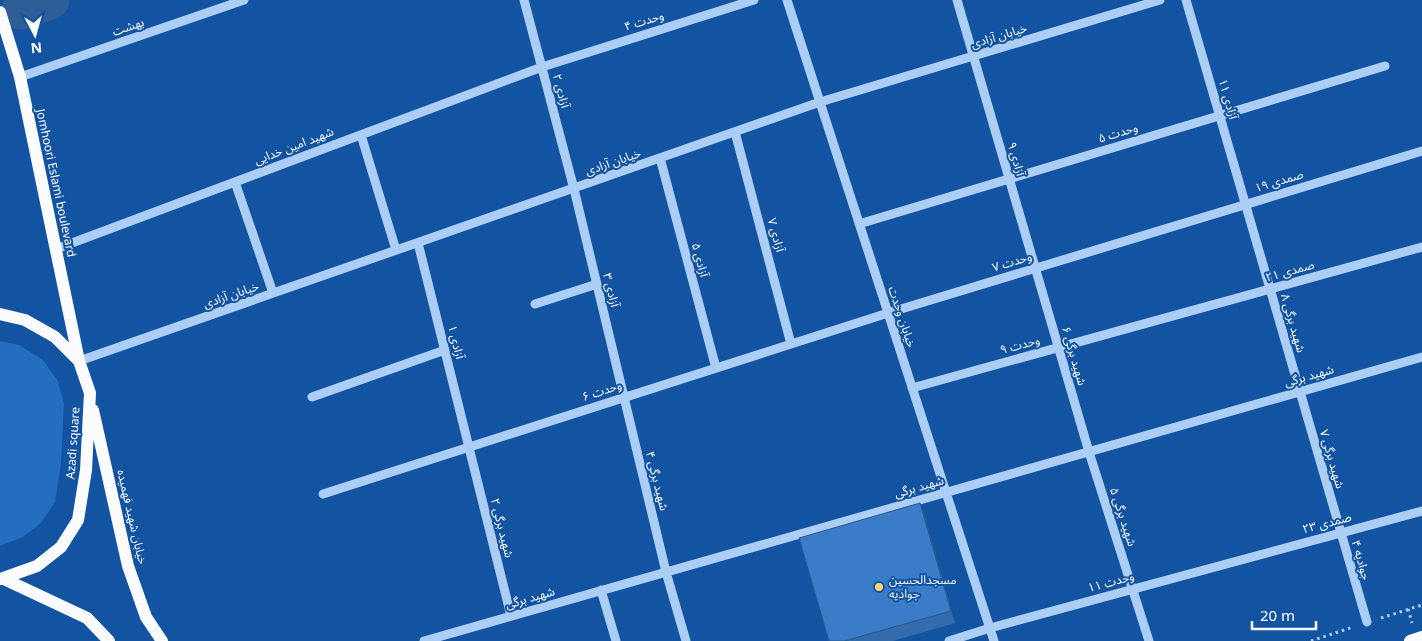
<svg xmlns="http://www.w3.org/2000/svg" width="1422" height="641" font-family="'Noto Sans','Noto Sans Arabic',sans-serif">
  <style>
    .green { fill: #246dc0 }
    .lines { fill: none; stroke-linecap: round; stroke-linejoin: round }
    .river { stroke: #2e5d97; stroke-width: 39 }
    .path { stroke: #accef5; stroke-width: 3; stroke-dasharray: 2.5 4; stroke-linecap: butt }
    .minor { stroke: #accef5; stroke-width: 9 }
    .major { stroke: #fafcff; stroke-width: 12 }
    .wall { fill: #336bac }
    .shaded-wall { fill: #29578c }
    .building { fill: #3b7cc8; stroke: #29578c }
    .poi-dot { fill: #ffd470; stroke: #1253a2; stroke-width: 2 }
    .labels { text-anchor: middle; stroke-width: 4; stroke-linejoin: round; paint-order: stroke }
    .street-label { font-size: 12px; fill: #fff; stroke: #1253a2 }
    .poi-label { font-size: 12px; fill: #fff; stroke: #1253a2; text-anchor: start }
  </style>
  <rect width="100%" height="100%" fill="#1253a2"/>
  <path class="green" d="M0 341 19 345 43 360 58 381 64 404 61 464 55 502 41 523 23 537 0 546Z"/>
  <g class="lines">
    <path class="river" d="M21 10 50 0"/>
    <path class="path" d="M1408 609 1412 623
      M1381 618 1422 605
      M1311 641 1353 627"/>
    <path class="minor" d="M524 0 574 189 666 572 686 641
      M787 0 994 641
      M957 0 1089 452 1149 641
      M1186 0 1367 622
      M20 77 244 0
      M735 132 791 344
      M361 135 396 250
      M660 158 716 368
      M235 182 273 293
      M859 224 1385 66
      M418 243 511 616
      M56 249 542 67 754 0
      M535 304 597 284
      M79 361 820 102 1160 0
      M912 388 1422 247
      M312 397 445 350
      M323 494 888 313 1422 151
      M601 590 616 641
      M424 641 1422 357
      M949 641 990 628 1422 511"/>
    <path class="major" d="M0 12 20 77 79 361
      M0 314 25 320 55 337 79 361 90 393 86 470 78 520 61 547 37 566 0 579
      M93 410 128 566 146 617 162 641
      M4 579 87 618 109 641
      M1410 641 1422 637"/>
  </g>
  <path class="wall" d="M920 503 925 516 955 623 893 641H829Z"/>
  <path class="shaded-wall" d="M920 503 925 516 955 623 951 611Z"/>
  <path class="building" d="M920 503 951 611 844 641H829L799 538Z"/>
  <circle class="poi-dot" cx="879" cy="587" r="5"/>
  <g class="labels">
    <g class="street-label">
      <text transform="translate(644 21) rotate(-17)" y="4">وحدت ۴</text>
      <text transform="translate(128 27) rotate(-19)" y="4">بهشت</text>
      <text transform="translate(999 36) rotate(-17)" y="4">خیابان آزادی</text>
      <text transform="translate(561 91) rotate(75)" y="4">آزادی ۲</text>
      <text transform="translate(1228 99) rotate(74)" y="4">آزادی ۱۱</text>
      <text transform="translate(1118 133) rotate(-17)" y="4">وحدت ۵</text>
      <text transform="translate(294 146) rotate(-21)" y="4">شهید امین خدایی</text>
      <text transform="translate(1016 159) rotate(74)" y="4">آزادی ۹</text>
      <text transform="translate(613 162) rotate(-19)" y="4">خیابان آزادی</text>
      <text transform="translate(1279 181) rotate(-17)" y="4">صمدی ۱۹</text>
      <text transform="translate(56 183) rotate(78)" y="4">Jomhoori Eslami boulevard</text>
      <text transform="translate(776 235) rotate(75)" y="4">آزادی ۷</text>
      <text transform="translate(700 260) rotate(75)" y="4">آزادی ۵</text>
      <text transform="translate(1012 262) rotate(-17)" y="4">وحدت ۷</text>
      <text transform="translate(1290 271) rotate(-16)" y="4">صمدی ۲۱</text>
      <text transform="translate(611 290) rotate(76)" y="4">آزادی ۳</text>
      <text transform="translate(231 295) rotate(-19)" y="4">خیابان آزادی</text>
      <text transform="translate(902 317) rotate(72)" y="4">خیابان وحدت</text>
      <text transform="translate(1293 323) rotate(74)" y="4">شهید برگی ۸</text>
      <text transform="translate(456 342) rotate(76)" y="4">آزادی ۱</text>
      <text transform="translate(1020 345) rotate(-15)" y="4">وحدت ۹</text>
      <text transform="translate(1074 356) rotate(74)" y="4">شهید برگی ۶</text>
      <text transform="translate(1309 376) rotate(-16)" y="4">شهید برگی</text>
      <text transform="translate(602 391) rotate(-18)" y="4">وحدت ۶</text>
      <text transform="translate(73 443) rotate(-86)" y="4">Azadi square</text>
      <text transform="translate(1332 459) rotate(74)" y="4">شهید برگی ۷</text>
      <text transform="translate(657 481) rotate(76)" y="4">شهید برگی ۴</text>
      <text transform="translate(919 487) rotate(-16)" y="4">شهید برگی</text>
      <text transform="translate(132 517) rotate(77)" y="4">خیابان شهید فهمیده</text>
      <text transform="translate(1123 517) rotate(72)" y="4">شهید برگی ۵</text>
      <text transform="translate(1327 523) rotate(-15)" y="4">صمدی ۲۳</text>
      <text transform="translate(502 528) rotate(76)" y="4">شهید برگی ۲</text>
      <text transform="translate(1361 560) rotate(74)" y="4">جوادیه ۴</text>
      <text transform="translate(1111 582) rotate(-15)" y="4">وحدت ۱۱</text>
      <text transform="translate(530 598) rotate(-16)" y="4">شهید برگی</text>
    </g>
    <g class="poi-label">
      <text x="889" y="584">مسجدالحسین<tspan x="889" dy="14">جوادیه</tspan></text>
    </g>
  </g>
  <g transform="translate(35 35) rotate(174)" stroke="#1253a2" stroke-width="4" paint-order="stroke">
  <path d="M0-4L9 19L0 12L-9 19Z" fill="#ffffff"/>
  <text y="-8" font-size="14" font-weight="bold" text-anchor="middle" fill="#ffffff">N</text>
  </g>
  <path d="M1252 621v8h64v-8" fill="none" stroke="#ffffff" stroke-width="2.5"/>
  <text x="1260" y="621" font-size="15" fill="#ffffff" stroke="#1253a2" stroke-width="4" paint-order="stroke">20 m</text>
</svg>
